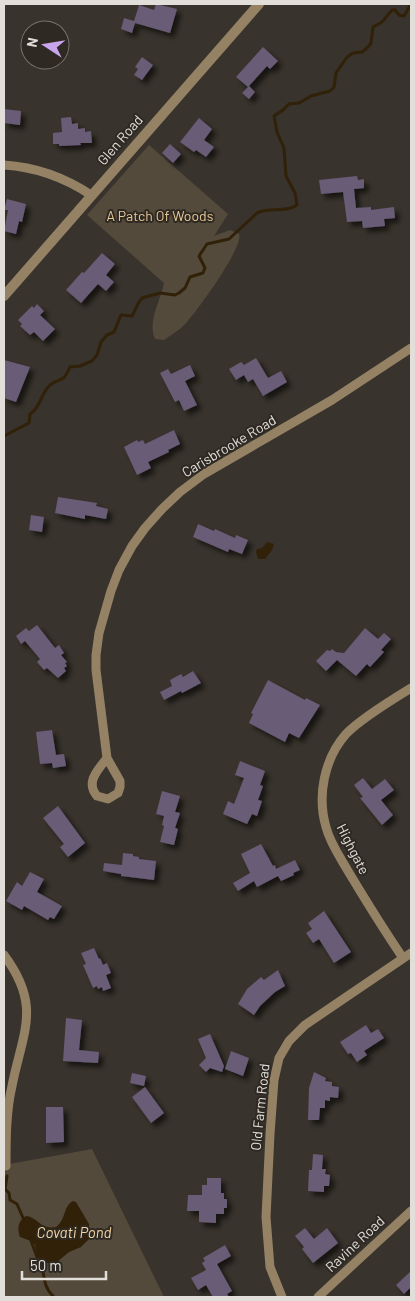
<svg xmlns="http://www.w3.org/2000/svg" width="415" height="1301" font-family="Barlow,sans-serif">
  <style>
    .green { fill: #544a3b }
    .water { fill: #302108 }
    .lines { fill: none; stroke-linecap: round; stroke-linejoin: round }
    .stream { stroke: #302108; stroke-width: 3 }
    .building { fill: #685b76; filter: url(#shadow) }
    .minor { stroke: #958265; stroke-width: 9 }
    .tertiary { stroke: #958265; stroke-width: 10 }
    .labels { text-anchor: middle; stroke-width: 4; stroke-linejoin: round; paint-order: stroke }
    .street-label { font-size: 14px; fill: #e2dfda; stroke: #2e2922 }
    .park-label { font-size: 14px; fill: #e8c897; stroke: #2e2922 }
    .water-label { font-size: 15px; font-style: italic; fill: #f4d4a2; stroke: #2e2922 }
  </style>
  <defs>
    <filter id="shadow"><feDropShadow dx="4.5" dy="4.5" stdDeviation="2.5" flood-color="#0009"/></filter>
  </defs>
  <rect width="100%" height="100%" fill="#38332c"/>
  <path class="green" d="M149 145 228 214 214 236 230 230 239 234C244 247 197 311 186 323 180 330 171 335 164 340L155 339C147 321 161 300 164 283L87 215Z
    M92 1149 164 1297H4V1165Z"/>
  <path class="water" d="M267 542 274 544 272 550 265 559H258L256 552 257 549 262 548Z
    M73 1201 76 1202 89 1224V1239L81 1247 69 1252 57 1262 52 1264 41 1261 37 1257 35 1245 31 1241 20 1237C17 1228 18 1221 26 1216 38 1217 40 1230 56 1227 66 1220 63 1206 73 1201Z"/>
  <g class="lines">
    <path class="stream" d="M4 436 29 423 30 414C42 406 40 394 50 385 61 376 62 385 70 367L80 366 92 361 97 355 101 342 107 335 114 332 121 315 132 316 139 302 142 298 160 293 175 295 179 293 185 288 190 277 203 273 205 268 199 256 207 244 229 239 257 213C269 207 286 213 297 205L295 193 286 176 284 148 277 132 274 116 283 110 289 104 299 103 311 96 330 91 334 87 336 73 347 57 353 53 362 52 368 47 371 43 373 27 382 22 392 10H395L399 15 404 16 411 4
      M7 1176 5 1189 9 1193 10 1200 17 1204 24 1220
      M30 1238 37 1257
      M41 1261C45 1275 42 1286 54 1297"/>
  </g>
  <path class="building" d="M156 4 177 9 170 33 135 23 132 33 121 29 124 18 134 21 139 5 154 10Z
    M263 47 278 61 270 69 267 66 248 87 236 77Z
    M142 57 153 65 142 80 134 75 138 69 135 67Z
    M249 86 255 92 249 99 242 93Z
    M4 109 21 111 20 125 4 123Z
    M71 117 72 124 78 123V129L85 128V132L91 131 92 143H80L81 145 59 146V144H53V133L62 132 61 118Z
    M199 118 212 129 204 140 214 147 206 157 196 150 194 152 180 142Z
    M170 144 181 154 173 163 162 153Z
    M357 176 358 180 364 179V188L354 189 356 208 371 207V210L394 207 395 218 384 219 385 226 363 228 362 221 347 222 343 192 321 194 319 180Z
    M7 199 26 204 22 222 19 221 16 234 4 231 8 210H4Z
    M102 253 115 264 106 275 114 282 106 291 98 284 81 303 66 290 82 272 84 273Z
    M37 304 44 311 40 315 55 329 43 341 34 332 30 335 20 326 22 324 18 320 32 306 34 308Z
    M256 358 268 378 281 371 287 382 263 396 253 379 248 382 244 375 236 380 229 369 241 362 244 365Z
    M4 360 30 367 16 402 4 398Z
    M190 365 195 376 185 381 197 405 184 411 179 400 175 402 160 373 168 369 171 374Z
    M174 430 180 444 168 450 169 452 148 462 151 468 137 475 124 447 137 440 138 442 143 440 145 444Z
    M58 497 97 503 96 506 108 509 106 519 85 515V519L55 513Z
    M31 515 44 517 42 532 29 530Z
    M198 524 214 531 215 529 235 538 236 535 248 540 242 554 229 549 228 552 193 537Z
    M37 625 55 648 59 645 64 653 61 655 67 662 65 663 67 666 64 668 66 671 58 678 47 668 44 670 37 662 40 659 25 641 21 644 16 636 26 628 29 631Z
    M365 628 378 639 384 633 391 639 381 650 384 652 370 667 367 664 356 676 337 660 326 671 316 661 327 650 330 651 332 649 336 652 344 653Z
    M193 671 201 683 182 693 181 691 164 700 160 692 172 686 170 680 181 674 183 677Z
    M268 680 305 700 306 698 320 705 299 738 289 733 285 742 249 723 253 714 251 713Z
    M52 730 56 755 64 754 66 766 53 768 52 763 40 764 36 732Z
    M240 761 265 771 260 785 263 786 258 800 262 801 257 816 252 814 247 824 223 814 228 801 234 804 244 778 235 775Z
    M363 778 372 789 385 779 394 790 381 800 393 815 382 825 360 798 363 797 354 785Z
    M162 791 180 796 175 812 180 813 175 828 178 829 174 845 160 842 164 826 162 825 164 816 156 814Z
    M58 806 85 843 68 857 60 847 64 844 43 818Z
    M261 844 273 866 275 865 276 869 295 860 300 870 293 873 294 875 281 881 278 876 257 887 254 881 238 891 233 883 250 873 241 854Z
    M123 853 133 854V856L139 857V859L156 861 154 880 121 876V874L103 871 104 863 122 865Z
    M30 872 44 879 37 892 62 906 54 919 50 917 48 920 24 906 22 910 6 901 17 882 22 886Z
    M324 911 351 952 334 963 319 939 313 943 306 933 312 929 308 923Z
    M94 948 99 959 100 958 103 965 107 963 111 973 106 975 111 988 103 991 102 987 98 989 97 986 93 988 83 965 86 964 81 953Z
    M278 970 285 986 275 992 260 1006 254 1015 238 1004 247 989 261 977 264 980Z
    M66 1018 82 1020 79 1050 99 1052 98 1063 63 1061Z
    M366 1025 371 1033 378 1029 384 1038 364 1051 367 1055 357 1062 351 1053 348 1054 340 1042Z
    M210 1034 224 1066 222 1072 210 1068 206 1072 199 1065 206 1058 198 1039Z
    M231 1051 249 1058 243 1076 225 1069Z
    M314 1072 326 1078 325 1081 332 1082V1086L339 1087 338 1098 330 1097V1101L325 1100V1108H320L319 1120H308L309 1088Z
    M132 1073 146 1076 144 1086 130 1083Z
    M145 1087 164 1113 151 1123 132 1097Z
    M46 1107H63L64 1142 46 1143Z
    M313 1154 323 1155 322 1169H326L325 1174 330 1175 329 1186H324V1192L308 1191 309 1170H312Z
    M207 1178H221V1193H224V1199H227V1208H224V1214H216V1223L199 1222V1211H187L188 1195H202V1185H207Z
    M305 1228 314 1239 327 1228 338 1243 313 1263 302 1249 304 1247 295 1236Z
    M225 1245 231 1256 217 1264 232 1291 227 1294 229 1297H213L206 1285 198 1290 191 1278 206 1270 202 1263 205 1261 203 1258Z
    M411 1271V1287L404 1294 396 1285Z"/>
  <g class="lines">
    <path class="minor" d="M4 165C36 167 64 177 91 195
      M107 758C98 770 85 782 97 796L108 799 118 793 120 787V781L107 758 96 670V655L99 633 111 591 119 570 132 546 145 528 162 509 180 492 204 474 332 400 411 348
      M4 955C42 1006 23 1031 12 1086 6 1112 6 1139 6 1166
      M403 958C384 930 366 901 348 871 340 857 330 843 326 827 317 796 324 759 346 734 360 719 393 699 411 688
      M282 1297 270 1267 266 1217 270 1134 274 1080 279 1058 289 1041 305 1025 411 953
      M318 1297 411 1211"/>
    <path class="tertiary" d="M4 296 259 4"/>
  </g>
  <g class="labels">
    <g class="street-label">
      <text transform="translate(120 140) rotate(-49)" y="5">Glen Road</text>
      <text transform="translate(229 446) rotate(-31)" y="5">Carisbrooke Road</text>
      <text transform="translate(353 849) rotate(63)" y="5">Highgate</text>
      <text transform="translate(260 1107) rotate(-84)" y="5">Old Farm Road</text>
      <text transform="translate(355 1244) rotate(-43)" y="5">Ravine Road</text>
    </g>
    <g class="park-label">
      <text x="160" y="221">A Patch Of Woods</text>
    </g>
    <g class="water-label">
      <text x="74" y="1238">Covati Pond</text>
    </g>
  </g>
  <rect width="415" height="1301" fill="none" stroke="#e2dfda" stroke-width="10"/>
  <g transform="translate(45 45) rotate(282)"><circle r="24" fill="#2e2922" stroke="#76726c"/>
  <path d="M0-4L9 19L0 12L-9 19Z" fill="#c9a5ee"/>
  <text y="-8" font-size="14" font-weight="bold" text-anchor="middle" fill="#e2dfda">N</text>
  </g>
  <path d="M22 1271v8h84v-8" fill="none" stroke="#e2dfda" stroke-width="2.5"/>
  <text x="30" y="1271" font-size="15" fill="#e2dfda" stroke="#2e2922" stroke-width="4" paint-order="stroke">50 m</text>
</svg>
